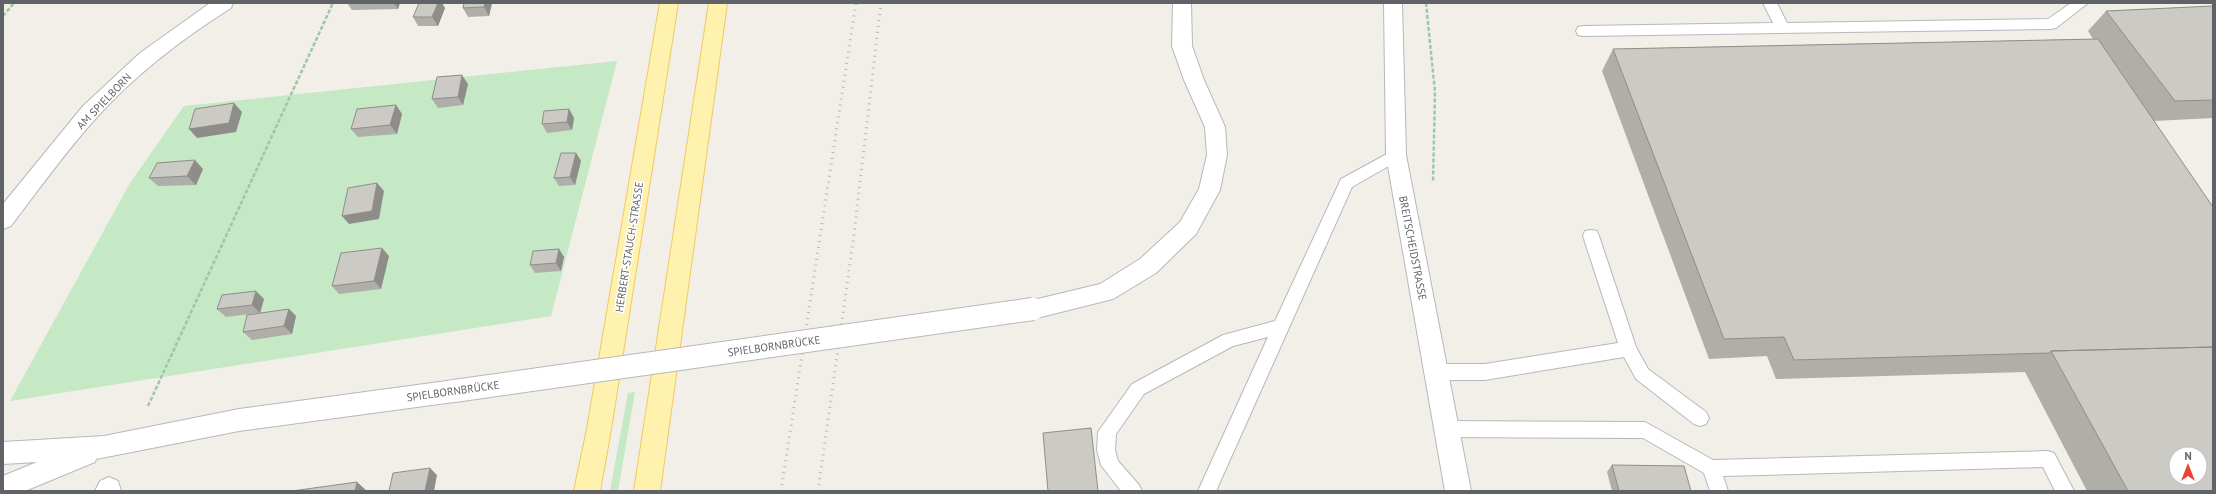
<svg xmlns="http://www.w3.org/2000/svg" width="2216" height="494" font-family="'PT Sans',sans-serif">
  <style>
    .green { fill: #c5e8c5 }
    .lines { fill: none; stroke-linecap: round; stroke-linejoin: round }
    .lane-casing { stroke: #b5b8bc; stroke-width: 2 }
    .street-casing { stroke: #b5b8bc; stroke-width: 2 }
    .primary-casing { stroke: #f2c960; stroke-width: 2 }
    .path { stroke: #9cc7a9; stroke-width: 2.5; stroke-dasharray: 4 2; stroke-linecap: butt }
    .lane { fill: #fff; fill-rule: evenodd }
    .street { fill: #fff; fill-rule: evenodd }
    .primary { fill: #fff2af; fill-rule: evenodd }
    .rail { stroke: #b6b7b8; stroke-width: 3; stroke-dasharray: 1 5; stroke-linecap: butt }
    .street-bridge-casing { stroke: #b5b8bc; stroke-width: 24; stroke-linecap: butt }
    .street-bridge { stroke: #fff; stroke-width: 22 }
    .wall { fill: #afaea9 }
    .shaded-wall { fill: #8f8d8a }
    .building { fill: #cccac5; stroke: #8f8d8a; fill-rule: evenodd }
    .labels { text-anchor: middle; stroke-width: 3; stroke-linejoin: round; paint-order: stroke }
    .street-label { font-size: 11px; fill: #5f6368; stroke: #fff }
  </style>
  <rect width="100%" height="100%" fill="#f1efe8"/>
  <path class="green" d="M617 61 551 316 10 401 130 183 184 106Z
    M635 392 618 491H610L628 393Z"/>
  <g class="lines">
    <defs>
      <path id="lane" d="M1763 3H1777L1787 23 2048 19 2071 3H2088L2056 28 2051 29 1583 36 1578 35 1576 31 1578 27 1583 26 1773 23Z
        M1396 149 1401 151 1404 155 1401 159 1352 187 1216 491H1198L1268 337 1233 346 1144 394 1116 434 1115 450 1118 461 1139 485 1142 491H1121L1101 465 1097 450 1098 432 1132 384 1223 335 1275 321 1341 179Z
        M1591 230 1597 231 1599 236 1636 347 1648 369 1706 412 1709 418 1706 424 1700 426 1694 424 1636 379 1624 357 1485 380H1435L1429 377 1426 372 1429 367 1435 364H1485L1618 343 1583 236 1585 231Z
        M1446 421 1645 422 1713 460 2048 451 2054 453 2074 491H2055L2043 467 1723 476 1728 491H1710L1704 473 1643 438 1446 437 1440 435 1437 429 1440 423Z"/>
      <path id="street" d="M210 3H233L231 8C182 39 136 74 97 117 66 151 39 189 11 226L3 229V204L83 106 140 53Z
        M1173 3H1191L1192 46 1204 80 1225 127 1227 155 1220 190 1196 234 1156 273 1113 299 1033 319 1025 316 1022 309 1025 302 1100 284 1140 259 1180 222 1199 189 1207 155 1205 127 1184 80 1172 46Z
        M1384 3H1402L1406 155 1471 491H1445L1386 155Z
        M454 380 462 384 466 391 462 398 454 402 239 431 96 459 95 462 25 491H3V476L37 462 3 464V442L104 436 239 409Z
        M109 477 118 481 121 491H95L100 481Z"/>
      <path id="primary" d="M660 3H678L611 429 600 491H574L587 429Z
        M709 3H727L660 491H634Z"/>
    </defs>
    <use href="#lane" class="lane-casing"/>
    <use href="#street" class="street-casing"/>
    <use href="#primary" class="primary-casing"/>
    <path class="path" d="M1426 3 1435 92 1433 182
      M3 16 14 3
      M148 406 333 3"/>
    <use href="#lane" class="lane"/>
    <use href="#street" class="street"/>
    <use href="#primary" class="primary"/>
    <path class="rail" d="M781 491 856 3
      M818 491 853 242 881 3"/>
    <defs>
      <path id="street-bridge" d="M454 391 1033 309"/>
    </defs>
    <use href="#street-bridge" class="street-bridge-casing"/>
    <use href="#street-bridge" class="street-bridge"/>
  </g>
  <path class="wall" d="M347 3H400L398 9 352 10Z
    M464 3H492L489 16 468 17 463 8Z
    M2213 6V118L2154 121 2213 491H2087L2025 372 1776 379 1767 356 1709 359 1602 71 1613 49 2093 39 2088 31 2106 11Z
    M445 8 438 26H418L413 17Z
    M468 84 463 105 438 108 432 99Z
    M396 105 402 114 397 134 358 137 351 129Z
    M569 109 574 118 572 130 547 133 542 124Z
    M576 153 581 161 575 185 559 186 554 178Z
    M203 169 196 185 158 186 149 178Z
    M559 249 564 257 561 271 535 273 530 265Z
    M389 256 381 289 339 294 332 286Z
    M264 299 260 313 289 309 296 316 292 334 252 340 243 332 257 313 226 317 217 309Z
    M1612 465 1691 491H1612L1607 472Z"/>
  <path class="shaded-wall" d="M394 3H400L398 9Z
    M438 3H442L445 8 438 26 432 17Z
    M485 3H492L489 16 484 7Z
    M462 75 468 84 463 105 458 97Z
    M234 103 242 112 236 132 197 138 189 129Z
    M396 105 402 114 397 134 390 125Z
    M569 109 574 118 572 130 567 122Z
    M576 153 581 161 575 185 570 177Z
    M195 160 203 169 196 185 187 176Z
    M377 183 384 191 379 219 349 224 342 216Z
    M382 248 389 256 381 289 374 281Z
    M559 249 564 257 561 271 556 263Z
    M256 291 264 299 260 313 252 305Z
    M289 309 296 316 292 334 284 326Z
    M430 468 437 475 434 491H425Z
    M357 482 367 491H355Z"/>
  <path class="building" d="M419 3H438L432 17H413Z
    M464 3H485L484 7 463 8Z
    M2213 6V100L2175 101 2106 11Z
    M2098 39 2213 207V347L2051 351 2049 353 1794 360 1784 337 1724 339 1613 49Z
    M462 75 458 97 432 99 437 77Z
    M234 103 229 123 189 129 195 109Z
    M396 105 390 125 351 129 357 109Z
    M569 109 567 122 542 124 544 111Z
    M561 153H576L570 177 554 178Z
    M195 160 187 176 149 178 157 163Z
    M377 183 372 211 342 216 348 188Z
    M382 248 374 281 332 286 341 253Z
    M559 249 556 263 530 265 533 251Z
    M256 291 252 305 217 309 222 295Z
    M289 309 284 326 243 332 247 315Z
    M2213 347V491H2128L2051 351ZM2176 454H2200V478H2176Z
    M1091 428 1098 491H1048L1043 433Z
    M1612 465 1684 466 1691 491H1619Z
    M430 468 425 491H389L393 473Z
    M357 482 355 491H292Z"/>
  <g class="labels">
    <g class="street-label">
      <text transform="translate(104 101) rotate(-46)" y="4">AM SPIELBORN</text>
      <text transform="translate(629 247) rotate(-81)" y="4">HERBERT-STAUCH-STRASSE</text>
      <text transform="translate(1413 248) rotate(79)" y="4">BREITSCHEIDSTRASSE</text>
      <text transform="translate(774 346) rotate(-8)" y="4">SPIELBORNBRÜCKE</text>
      <text transform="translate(453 391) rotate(-8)" y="4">SPIELBORNBRÜCKE</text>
    </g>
  </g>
  <rect width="2216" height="494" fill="none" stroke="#5f6368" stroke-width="8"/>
  <g transform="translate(2188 466)"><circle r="19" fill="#ffffff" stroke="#bfc1c3"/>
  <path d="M0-3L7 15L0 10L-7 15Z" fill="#ea4335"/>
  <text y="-6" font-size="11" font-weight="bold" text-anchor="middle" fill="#5f6368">N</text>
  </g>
</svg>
